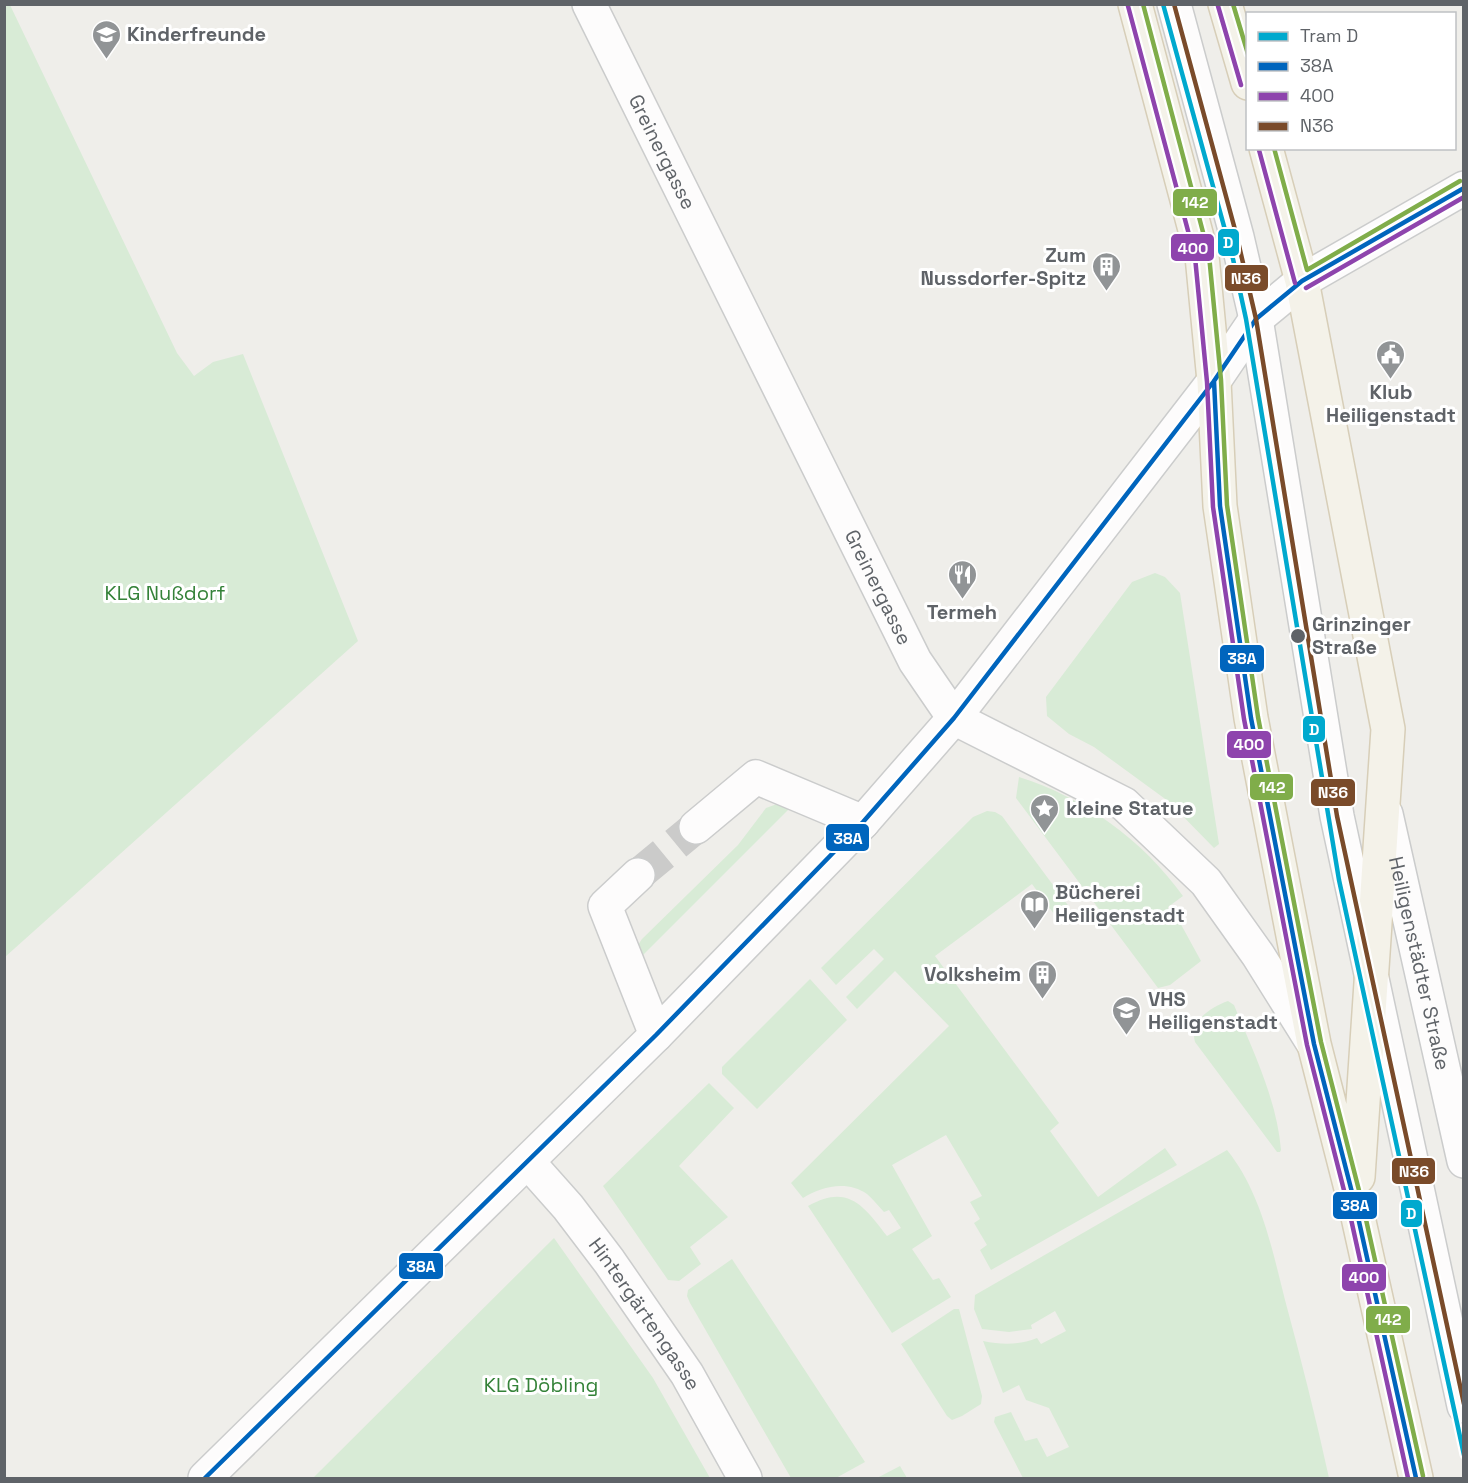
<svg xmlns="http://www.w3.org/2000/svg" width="1468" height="1483" font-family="'Space Grotesk',sans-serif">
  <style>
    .green { fill: #d8ebd6 }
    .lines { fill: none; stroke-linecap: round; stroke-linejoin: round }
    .minor-tunnel { stroke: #cbcbca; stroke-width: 33; stroke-dasharray: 33 16; stroke-linecap: butt }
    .minor-casing { stroke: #cbcccc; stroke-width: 36 }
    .major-casing { stroke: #d7ceb8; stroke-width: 36 }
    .minor { stroke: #fdfcfc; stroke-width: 33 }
    .major { stroke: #f4f2e9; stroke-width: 33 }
    .bus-1-casing { stroke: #fff; stroke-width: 9 }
    .bus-2-casing { stroke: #fff; stroke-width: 9 }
    .bus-3-casing { stroke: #fff; stroke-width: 9 }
    .bus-4-casing { stroke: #fff; stroke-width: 9 }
    .bus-1 { stroke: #0065bd; stroke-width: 4.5 }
    .bus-2 { stroke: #8e44ad; stroke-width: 4.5 }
    .bus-3 { stroke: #7a4b2a; stroke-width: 4.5 }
    .bus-4 { stroke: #80ad4a; stroke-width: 4.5 }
    .tram-1-casing { stroke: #fff; stroke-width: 9 }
    .tram-1 { stroke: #00a9ce; stroke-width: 4.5 }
    .stop-dot { fill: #5f6368; stroke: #fff; stroke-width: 2 }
    .labels { text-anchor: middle; stroke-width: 6; stroke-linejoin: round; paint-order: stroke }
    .poi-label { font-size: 20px; font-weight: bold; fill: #5f6368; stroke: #fff; text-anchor: start }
    .street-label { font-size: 20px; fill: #5f6368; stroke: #fff }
    .park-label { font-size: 20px; fill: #348238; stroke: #fff }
    .stop-label { font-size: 20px; font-weight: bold; fill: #5f6368; stroke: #fff; text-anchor: start }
    .line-badge { stroke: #fff; stroke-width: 2 }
    .badge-label { font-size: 16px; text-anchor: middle; font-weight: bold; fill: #fff }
  </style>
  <rect width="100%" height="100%" fill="#efeeea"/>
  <path class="green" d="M10 5 177 353 194 376 213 362 243 354 358 641 5 957 4 5Z
    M1155 573 1165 577 1180 593 1219 844 1214 848 1168 801 1094 747 1069 734 1047 716 1046 697 1132 582Z
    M1019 777C1083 797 1143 840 1183 896L1168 907 1169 913 1178 919 1201 961 1170 985 1158 988 1016 798Z
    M777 804 792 806 639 959 638 945 642 939 738 845 766 808Z
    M987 811 995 812 1002 816 1070 908 1057 918 1032 884 935 956 1059 1123 1050 1131 1098 1197 1165 1148 1177 1165 991 1270 980 1250 987 1245 974 1223 980 1219 970 1202 982 1196 946 1135 892 1165 932 1236 912 1249 933 1280 939 1278 951 1297 892 1333 808 1206C848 1183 864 1206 887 1236L901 1228 889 1210 884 1212C879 1207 873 1199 867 1194 848 1180 821 1186 803 1198L791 1183 949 1026 895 971 857 1009 846 997 884 959 874 949 836 985 821 968 973 817Z
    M810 979 847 1020 757 1109 722 1074V1067Z
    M1228 1001 1234 1005C1253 1051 1277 1100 1281 1150L1280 1152H1277L1195 1042C1189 1021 1211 1007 1228 1001Z
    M709 1083 734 1108 679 1166 728 1217 690 1247 701 1264 679 1281 668 1280 603 1186Z
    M1227 1150C1261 1192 1272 1249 1285 1300 1301 1359 1316 1418 1329 1478H1023L994 1422 995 1417 1011 1412 1025 1441 1037 1438 1047 1457 1069 1447 1049 1408 1026 1400 1019 1385 1003 1393 983 1341C1003 1345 1019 1345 1037 1338L1041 1344 1066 1331 1055 1311 1031 1325 1032 1329 1009 1332 982 1329 974 1309 975 1295Z
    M554 1238 653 1378 710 1478H313Z
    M732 1259 865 1462 836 1478H791L690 1303 687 1296 688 1290Z
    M954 1309H959L982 1396 981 1404 962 1416 952 1420 947 1416 901 1344Z
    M900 1466 907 1478H877Z"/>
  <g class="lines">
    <path class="minor-tunnel" d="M638 875 696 827"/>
    <defs>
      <g id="minor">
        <path id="s1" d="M589 4 915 661 954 718 1124 804 1206 882 1258 955 1313 1043"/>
        <path d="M1174 4 1237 237 1256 319 1337 816 1464 1406"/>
        <path id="s2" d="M1386 814 1464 1161"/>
        <path d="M696 827 756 777 863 822"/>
        <path d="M638 875 605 906 656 1035"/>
        <path id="s3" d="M528 1162 568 1207 609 1261 687 1374 745 1478"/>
        <path d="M205 1478 656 1035 863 822 954 718 1214 381 1256 319 1302 281 1464 188"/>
      </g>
      <path id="major" d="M1135 4 1202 256 1214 381 1220 506 1251 718 1314 1044 1356 1208 1416 1478
        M1225 4 1248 83
        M1266 148 1302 281 1388 729 1358 1177"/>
    </defs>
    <use href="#minor" class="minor-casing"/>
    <use href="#major" class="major-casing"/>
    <use href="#minor" class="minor"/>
    <use href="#major" class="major"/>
    <defs>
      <path id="bus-1" d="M1214 381 1220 506 1251 718 1314 1044 1356 1208 1416 1478
        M205 1478 656 1035 863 822 954 718 1214 381 1256 319 1302 281 1464 188"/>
      <path id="bus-2" d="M1128 6 1195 257 1207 382 1213 507 1244 719 1307 1045 1349 1210 1408 1478
        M1218 6 1241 85
        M1259 150 1295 283
        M1306 288 1464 197"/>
      <path id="bus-3" d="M1174 4 1237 237 1256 319 1337 816 1464 1404"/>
      <path id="bus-4" d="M1143 4 1209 255 1221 380 1227 505 1258 717 1321 1042 1363 1206 1423 1476
        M1233 4 1248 54
        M1274 148 1307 270 1460 181"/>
    </defs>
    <use href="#bus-1" class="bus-1-casing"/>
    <use href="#bus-2" class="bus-2-casing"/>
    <use href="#bus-3" class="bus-3-casing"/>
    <use href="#bus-4" class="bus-4-casing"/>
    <use href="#bus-1" class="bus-1"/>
    <use href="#bus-2" class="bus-2"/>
    <use href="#bus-3" class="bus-3"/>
    <use href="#bus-4" class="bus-4"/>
    <defs>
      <path id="tram-1" d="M1163 4 1233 259 1246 319 1339 880 1464 1455"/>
    </defs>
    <use href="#tram-1" class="tram-1-casing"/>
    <use href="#tram-1" class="tram-1"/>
  </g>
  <defs>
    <symbol id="school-pin" viewBox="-11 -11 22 30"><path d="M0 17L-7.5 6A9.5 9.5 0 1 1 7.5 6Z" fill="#919496" stroke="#fff"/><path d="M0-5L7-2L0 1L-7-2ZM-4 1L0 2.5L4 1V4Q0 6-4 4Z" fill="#fff"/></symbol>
    <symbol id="building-pin" viewBox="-11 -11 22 30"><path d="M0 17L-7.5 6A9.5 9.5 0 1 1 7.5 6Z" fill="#919496" stroke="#fff"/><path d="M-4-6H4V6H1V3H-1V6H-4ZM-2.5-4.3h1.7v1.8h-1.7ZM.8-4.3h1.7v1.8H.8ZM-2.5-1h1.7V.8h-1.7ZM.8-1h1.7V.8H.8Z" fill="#fff"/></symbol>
    <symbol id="civic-pin" viewBox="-11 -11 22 30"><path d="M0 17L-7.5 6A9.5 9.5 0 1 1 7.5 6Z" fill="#919496" stroke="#fff"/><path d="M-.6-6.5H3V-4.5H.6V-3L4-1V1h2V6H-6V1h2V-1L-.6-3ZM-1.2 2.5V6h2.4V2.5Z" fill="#fff"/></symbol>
    <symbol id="restaurant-pin" viewBox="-11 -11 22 30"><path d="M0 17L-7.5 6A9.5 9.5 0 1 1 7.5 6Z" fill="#919496" stroke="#fff"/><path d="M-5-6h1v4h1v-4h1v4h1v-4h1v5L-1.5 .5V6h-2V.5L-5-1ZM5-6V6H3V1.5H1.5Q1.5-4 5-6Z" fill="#fff"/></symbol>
    <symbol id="sight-pin" viewBox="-11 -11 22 30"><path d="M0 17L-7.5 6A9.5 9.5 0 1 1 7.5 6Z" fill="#919496" stroke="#fff"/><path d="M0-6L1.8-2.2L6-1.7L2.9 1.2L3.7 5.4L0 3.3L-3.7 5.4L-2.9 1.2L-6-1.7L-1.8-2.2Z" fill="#fff"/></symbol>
    <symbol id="library-pin" viewBox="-11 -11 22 30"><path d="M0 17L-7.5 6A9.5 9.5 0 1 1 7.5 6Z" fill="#919496" stroke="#fff"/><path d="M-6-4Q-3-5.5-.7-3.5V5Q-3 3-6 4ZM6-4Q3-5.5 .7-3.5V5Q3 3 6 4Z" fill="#fff"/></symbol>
  </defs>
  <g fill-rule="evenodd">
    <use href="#school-pin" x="90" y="18" width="33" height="45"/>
    <use href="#building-pin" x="1090" y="250" width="33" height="45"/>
    <use href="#civic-pin" x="1374" y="338" width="33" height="45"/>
    <use href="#restaurant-pin" x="946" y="558" width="33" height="45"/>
    <use href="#sight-pin" x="1028" y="792" width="33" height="45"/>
    <use href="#library-pin" x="1018" y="888" width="33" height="45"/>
    <use href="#building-pin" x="1026" y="958" width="33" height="45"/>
    <use href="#school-pin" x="1110" y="994" width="33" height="45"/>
  </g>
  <circle class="stop-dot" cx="1298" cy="636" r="8"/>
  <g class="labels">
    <g class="poi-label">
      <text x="127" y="41">Kinderfreunde</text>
      <text x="1086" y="262" text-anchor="end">Zum<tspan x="1086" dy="23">Nussdorfer-Spitz</tspan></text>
      <text x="1391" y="399" text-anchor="middle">Klub<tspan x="1391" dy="23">Heiligenstadt</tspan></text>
      <text x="962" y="619" text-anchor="middle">Termeh</text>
      <text x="1066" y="815">kleine Statue</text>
      <text x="1055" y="899">Bücherei<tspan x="1055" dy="23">Heiligenstadt</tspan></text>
      <text x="1021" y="981" text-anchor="end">Volksheim</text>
      <text x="1148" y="1006">VHS<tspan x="1148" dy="23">Heiligenstadt</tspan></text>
    </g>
    <g class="street-label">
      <text dy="7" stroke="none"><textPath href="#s1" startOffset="165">Greinergasse</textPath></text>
      <text dy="7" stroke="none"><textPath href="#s1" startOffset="651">Greinergasse</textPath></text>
      <text dy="7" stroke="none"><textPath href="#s2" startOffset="153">Heiligenstädter Straße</textPath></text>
      <text dy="7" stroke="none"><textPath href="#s3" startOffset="192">Hintergärtengasse</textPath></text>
    </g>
    <g class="park-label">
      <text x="165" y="600">KLG Nußdorf</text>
      <text x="541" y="1392">KLG Döbling</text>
    </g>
    <g class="stop-label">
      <text x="1312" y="631">Grinzinger<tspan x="1312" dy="23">Straße</tspan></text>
    </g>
  </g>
  <g class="line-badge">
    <rect x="1172" y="188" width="46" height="29" rx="6" fill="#80ad4a"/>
    <rect x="1217" y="228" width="23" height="29" rx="6" fill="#00a9ce"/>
    <rect x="1170" y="233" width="45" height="29" rx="6" fill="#8e44ad"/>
    <rect x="1224" y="264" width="45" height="28" rx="6" fill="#7a4b2a"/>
    <rect x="1219" y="644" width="46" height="29" rx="6" fill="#0065bd"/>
    <rect x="1302" y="715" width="24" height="28" rx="6" fill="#00a9ce"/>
    <rect x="1226" y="730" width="46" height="29" rx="6" fill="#8e44ad"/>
    <rect x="1249" y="773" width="45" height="28" rx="6" fill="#80ad4a"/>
    <rect x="1310" y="778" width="46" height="29" rx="6" fill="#7a4b2a"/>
    <rect x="825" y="823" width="45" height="29" rx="6" fill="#0065bd"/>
    <rect x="1391" y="1157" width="45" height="28" rx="6" fill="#7a4b2a"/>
    <rect x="1332" y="1191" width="46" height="29" rx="6" fill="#0065bd"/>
    <rect x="1400" y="1199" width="23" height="29" rx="6" fill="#00a9ce"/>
    <rect x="398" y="1252" width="46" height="28" rx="6" fill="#0065bd"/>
    <rect x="1341" y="1263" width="46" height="29" rx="6" fill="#8e44ad"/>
    <rect x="1365" y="1305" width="46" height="29" rx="6" fill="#80ad4a"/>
  </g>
  <g class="badge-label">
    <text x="1195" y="208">142</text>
    <text x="1228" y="248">D</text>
    <text x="1193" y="254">400</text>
    <text x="1246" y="284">N36</text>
    <text x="1242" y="664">38A</text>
    <text x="1314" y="735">D</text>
    <text x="1249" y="750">400</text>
    <text x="1272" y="793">142</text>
    <text x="1333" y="798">N36</text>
    <text x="848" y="844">38A</text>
    <text x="1414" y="1177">N36</text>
    <text x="1355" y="1211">38A</text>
    <text x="1411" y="1219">D</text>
    <text x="421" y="1272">38A</text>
    <text x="1364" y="1283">400</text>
    <text x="1388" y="1325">142</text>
  </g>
  <rect width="1468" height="1483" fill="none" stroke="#5f6368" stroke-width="12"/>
  <rect x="1246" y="12" width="210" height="138" fill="#ffffff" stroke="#bfc1c3" stroke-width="1.5"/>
  <rect x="1258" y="32" width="30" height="9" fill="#00a9ce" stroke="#bfc1c3" stroke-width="1.5"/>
  <text x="1300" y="42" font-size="18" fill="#5f6368">Tram D</text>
  <rect x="1258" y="62" width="30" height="9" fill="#0065bd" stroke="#bfc1c3" stroke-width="1.5"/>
  <text x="1300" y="72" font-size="18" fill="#5f6368">38A</text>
  <rect x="1258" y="92" width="30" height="9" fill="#8e44ad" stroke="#bfc1c3" stroke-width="1.5"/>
  <text x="1300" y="102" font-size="18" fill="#5f6368">400</text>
  <rect x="1258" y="122" width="30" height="9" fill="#7a4b2a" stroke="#bfc1c3" stroke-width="1.5"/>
  <text x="1300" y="132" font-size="18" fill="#5f6368">N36</text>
</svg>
